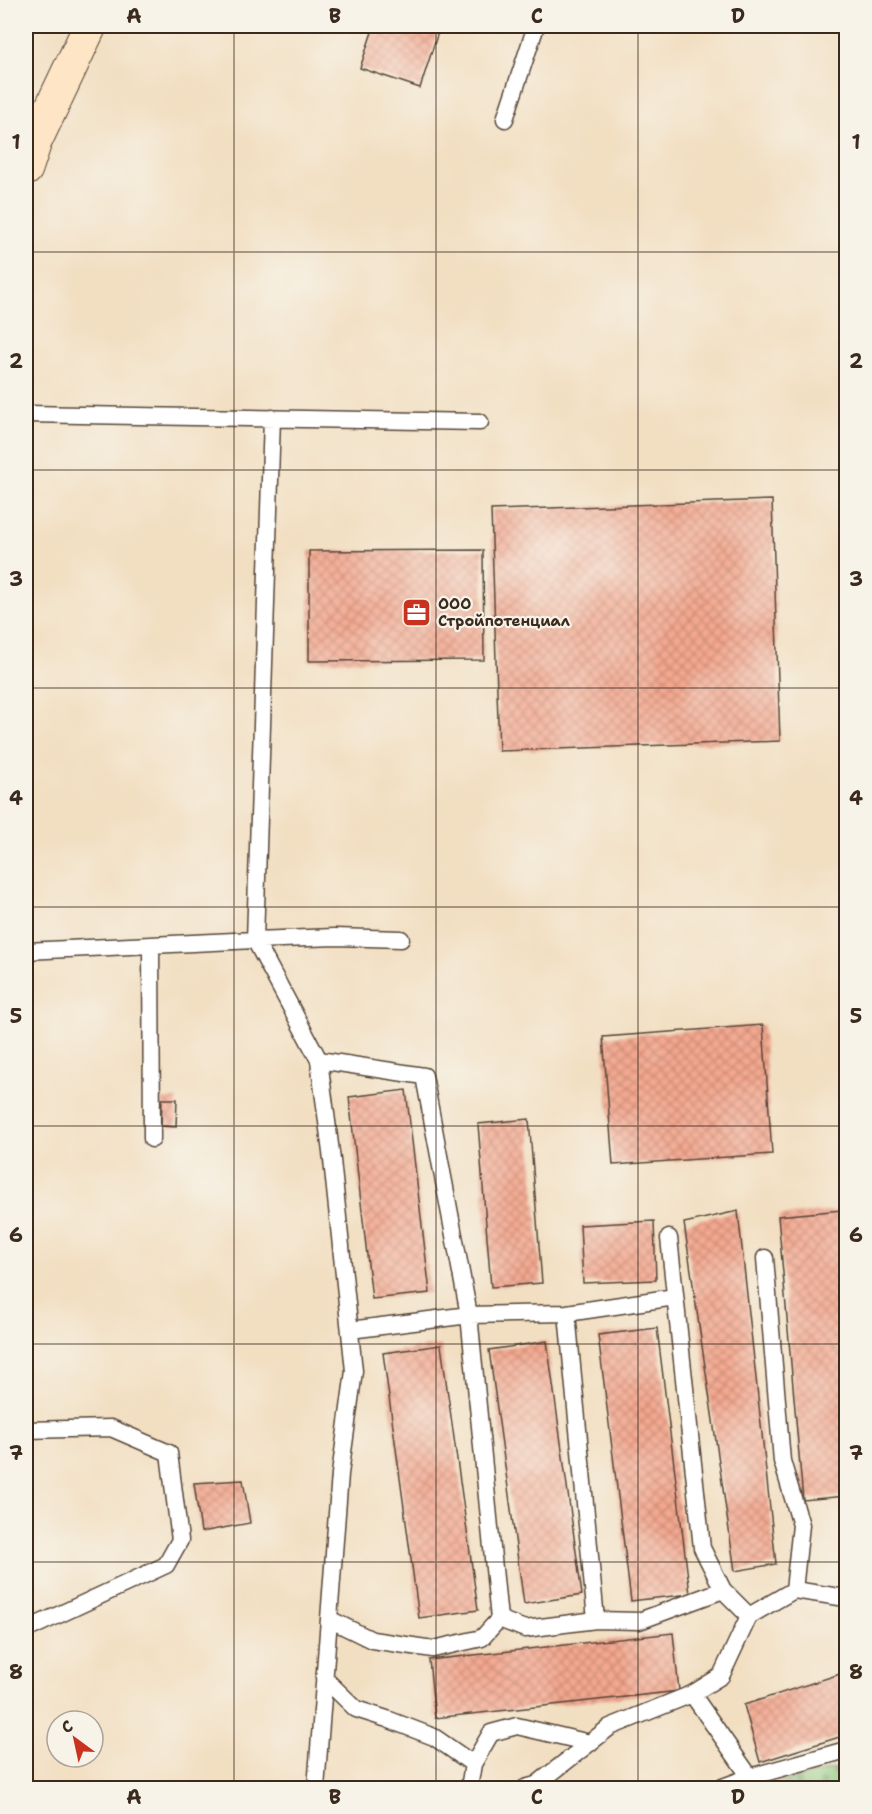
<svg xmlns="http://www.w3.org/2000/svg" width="872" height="1814" font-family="'Shantell Sans',sans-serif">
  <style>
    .cemetery { fill: url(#cemetery-stones); stroke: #64784c; stroke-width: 1.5 }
    .building { fill: url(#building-cross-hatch) }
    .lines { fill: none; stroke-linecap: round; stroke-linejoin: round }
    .service-casing { stroke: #564537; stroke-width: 19 }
    .secondary-casing { stroke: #564537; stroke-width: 35 }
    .service { stroke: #fff; stroke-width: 16 }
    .secondary { stroke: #fde5c5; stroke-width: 33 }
    .grid { fill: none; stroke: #3b2a1e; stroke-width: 1.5; stroke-opacity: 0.55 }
    .labels { text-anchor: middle; stroke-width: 4.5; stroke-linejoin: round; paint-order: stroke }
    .poi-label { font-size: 15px; font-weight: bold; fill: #3b2a1e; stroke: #f7f3e8; text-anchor: start }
    .neatline { fill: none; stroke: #3b2a1e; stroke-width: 2 }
    .grid-label { font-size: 20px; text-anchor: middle; font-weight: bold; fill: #3b2a1e }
  </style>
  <defs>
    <pattern id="cemetery-stones" width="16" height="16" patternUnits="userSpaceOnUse" patternTransform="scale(1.5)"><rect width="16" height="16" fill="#8cc77b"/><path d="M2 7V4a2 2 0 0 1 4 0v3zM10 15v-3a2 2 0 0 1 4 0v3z" fill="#74a264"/></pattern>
    <pattern id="building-cross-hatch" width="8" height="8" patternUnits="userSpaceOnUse" patternTransform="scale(1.5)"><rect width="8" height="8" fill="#f4a890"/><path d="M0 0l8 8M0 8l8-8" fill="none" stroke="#c78975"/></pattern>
  </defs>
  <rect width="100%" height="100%" fill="#f7f3e8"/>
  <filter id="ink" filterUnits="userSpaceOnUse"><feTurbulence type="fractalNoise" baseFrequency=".0167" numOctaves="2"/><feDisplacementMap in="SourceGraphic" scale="12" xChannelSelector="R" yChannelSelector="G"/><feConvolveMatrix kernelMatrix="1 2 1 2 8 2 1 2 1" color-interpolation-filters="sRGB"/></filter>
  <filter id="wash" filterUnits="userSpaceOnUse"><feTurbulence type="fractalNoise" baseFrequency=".008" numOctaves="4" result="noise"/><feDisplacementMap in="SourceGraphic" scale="24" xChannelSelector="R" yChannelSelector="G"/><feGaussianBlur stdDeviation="1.35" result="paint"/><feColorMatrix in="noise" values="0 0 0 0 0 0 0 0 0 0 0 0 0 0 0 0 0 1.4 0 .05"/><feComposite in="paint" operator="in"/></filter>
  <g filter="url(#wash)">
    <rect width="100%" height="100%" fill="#f2dfc2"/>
    <path class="cemetery" d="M846 1766V1788H760Z"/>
    <g id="blocks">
      <path class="building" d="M374 26H440L420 88 360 68Z
        M772 500 780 741 499 751 491 510Z
        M483 550 484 660 309 661V551Z
        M763 1025 772 1154 613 1165 603 1037Z
        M406 1090 430 1293 372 1299 349 1097Z
        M162 1099H177L176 1127 161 1126Z
        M529 1119 542 1283 491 1287 478 1124Z
        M842 1210 846 1262V1496L803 1500 778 1216Z
        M738 1211 776 1564 735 1571 684 1223Z
        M654 1221 656 1280 583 1283 580 1225Z
        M657 1328 690 1594 631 1601 598 1335Z
        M547 1341 582 1595 524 1604 489 1350Z
        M441 1345 478 1610 419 1618 383 1353Z
        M243 1480 250 1523 201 1532 194 1483Z
        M673 1633 679 1691 435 1718 429 1660Z
        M846 1672V1735L760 1762 744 1705Z"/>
    </g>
  </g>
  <g filter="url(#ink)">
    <use href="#blocks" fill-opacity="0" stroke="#564537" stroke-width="1.5"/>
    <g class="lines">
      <defs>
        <path id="service" d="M505 119 536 26
          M26 414 480 422
          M151 945 152 1139
          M26 951 255 940 272 418
          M319 1060 424 1076 469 1315 499 1619
          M669 1238 702 1548 723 1590 749 1616
          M765 1258 782 1461 801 1525 794 1590
          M567 1313 596 1620
          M350 1330 469 1315 567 1313 675 1297
          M26 1430 111 1428 169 1453 180 1540 166 1565 26 1630
          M329 1619 340 1474 354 1371 332 1160 319 1060 255 940 335 937 401 939
          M324 1678 356 1709 387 1719 434 1737 473 1764
          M692 1694 750 1777
          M316 1788 329 1619 372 1640 433 1649 482 1638 499 1619 525 1629 596 1620 639 1621 723 1590
          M469 1788 473 1764 491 1733 517 1726 590 1743
          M525 1788 536 1785 610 1727 692 1694 721 1676 749 1616 794 1590 846 1598
          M720 1788 750 1777 846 1750"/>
        <path id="secondary" d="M26 169 35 142 90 26"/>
      </defs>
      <use href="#service" class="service-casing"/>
      <use href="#secondary" class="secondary-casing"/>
      <use href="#service" class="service"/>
      <use href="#secondary" class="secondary"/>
    </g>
  </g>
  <path class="grid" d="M234 26V1788M436 26V1788M638 26V1788M26 252H846M26 470H846M26 688H846M26 907H846M26 1126H846M26 1344H846M26 1562H846"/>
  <defs>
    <symbol id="office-square" viewBox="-11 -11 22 22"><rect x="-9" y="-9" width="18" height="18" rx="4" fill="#c8321e" stroke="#f7f3e8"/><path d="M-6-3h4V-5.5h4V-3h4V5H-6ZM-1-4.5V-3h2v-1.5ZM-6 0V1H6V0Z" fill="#fff"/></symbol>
  </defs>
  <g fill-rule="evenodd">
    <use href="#office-square" x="400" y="596" width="33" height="33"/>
  </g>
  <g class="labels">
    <g class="poi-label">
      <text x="438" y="609">ООО<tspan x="438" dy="17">Стройпотенциал</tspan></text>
    </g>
  </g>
  <rect width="872" height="1814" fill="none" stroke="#f7f3e8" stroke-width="66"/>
  <g transform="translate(75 1739) rotate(327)"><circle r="28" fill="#f7f3e8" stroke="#aca397" stroke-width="1.5"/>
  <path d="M0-4.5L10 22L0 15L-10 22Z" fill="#c8321e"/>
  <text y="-9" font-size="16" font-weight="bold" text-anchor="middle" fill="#3b2a1e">С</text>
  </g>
  <rect x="33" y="33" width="806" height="1748" class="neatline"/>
  <g class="grid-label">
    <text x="134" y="23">A</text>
    <text x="335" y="23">B</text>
    <text x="537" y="23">C</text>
    <text x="738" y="23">D</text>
    <text x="16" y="149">1</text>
    <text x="856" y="149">1</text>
    <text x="16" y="368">2</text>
    <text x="856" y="368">2</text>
    <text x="16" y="586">3</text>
    <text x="856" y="586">3</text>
    <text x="16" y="805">4</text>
    <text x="856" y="805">4</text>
    <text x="16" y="1023">5</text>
    <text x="856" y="1023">5</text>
    <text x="16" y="1242">6</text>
    <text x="856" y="1242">6</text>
    <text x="16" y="1460">7</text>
    <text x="856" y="1460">7</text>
    <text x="16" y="1679">8</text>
    <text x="856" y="1679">8</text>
    <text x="134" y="1804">A</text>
    <text x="335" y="1804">B</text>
    <text x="537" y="1804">C</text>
    <text x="738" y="1804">D</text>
  </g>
</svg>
